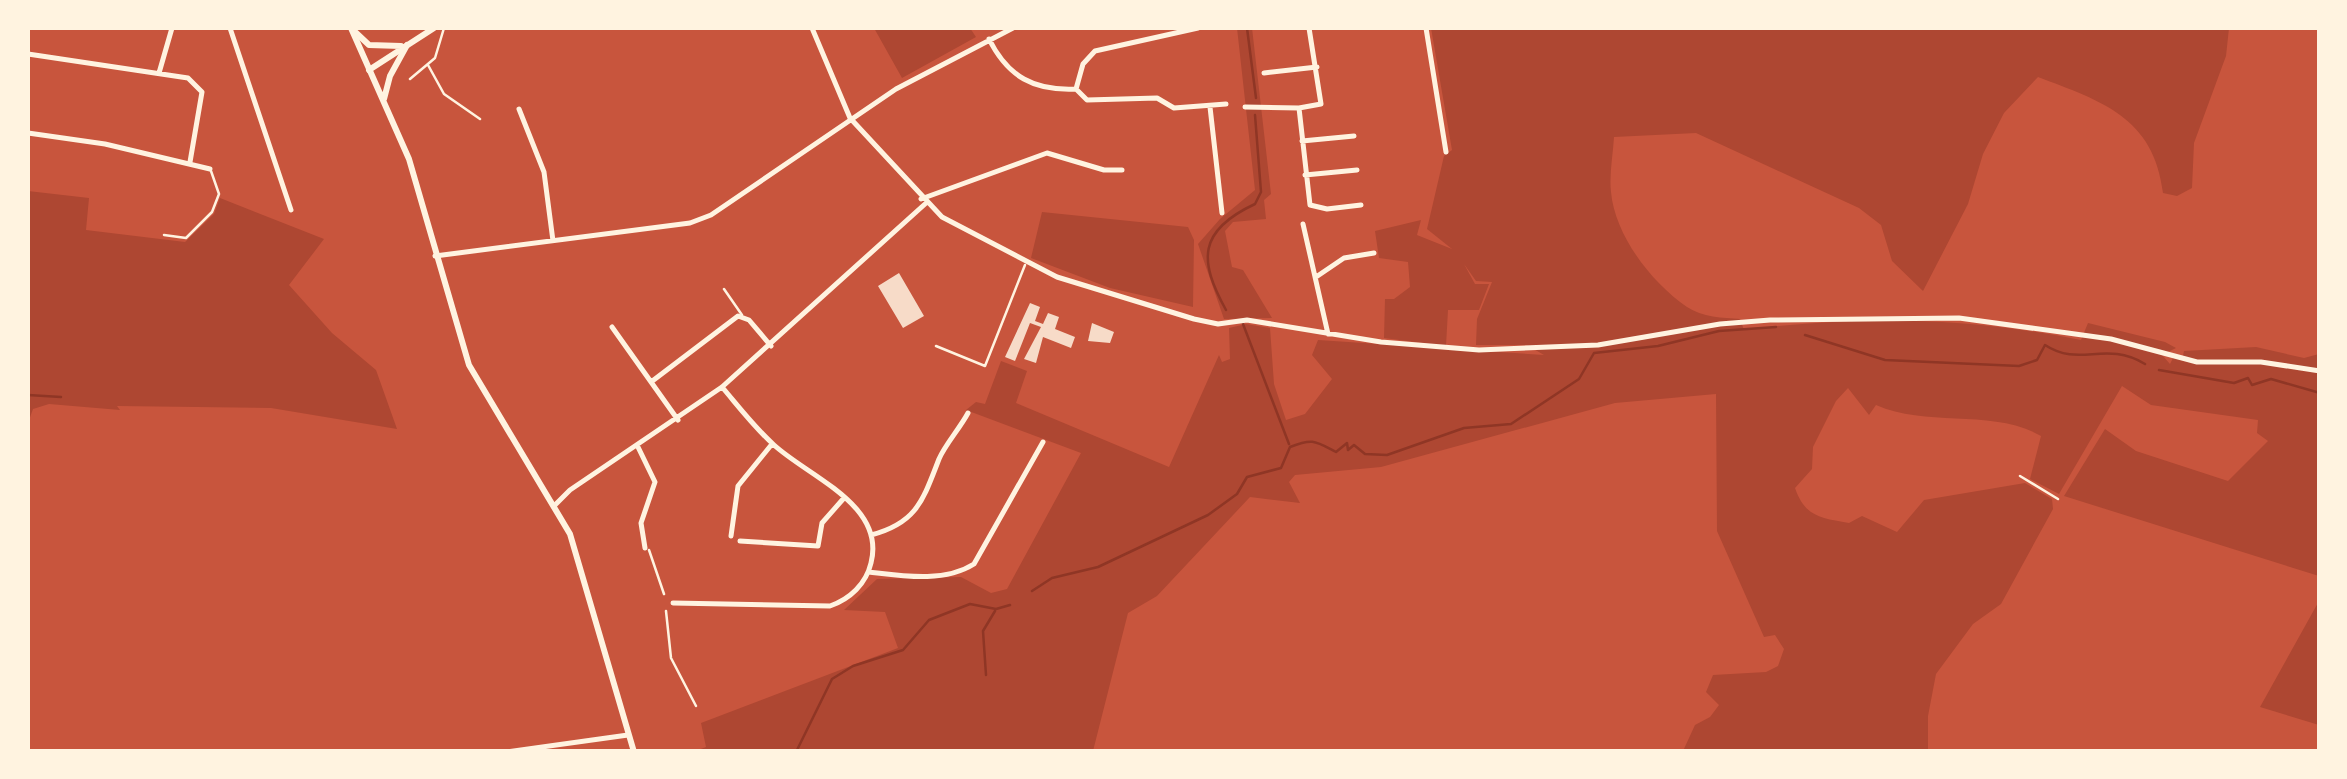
<svg xmlns="http://www.w3.org/2000/svg" width="2347" height="779" font-family="Georgia,serif">
  <style>
    .green { fill: #ae4732 }
    .lines { fill: none; stroke-linecap: round; stroke-linejoin: round }
    .stream { stroke: #8f3625; stroke-width: 2.5 }
    .building { fill: #f7dbc8 }
    .path { stroke: #fff3e0; stroke-width: 2.5 }
    .service { stroke: #fff3e0; stroke-width: 2.5 }
    .minor { stroke: #fff3e0; stroke-width: 5 }
    .tertiary { stroke: #fff3e0; stroke-width: 6 }
    .secondary { stroke: #fff3e0; stroke-width: 6 }
  </style>
  <rect width="100%" height="100%" fill="#c8553d"/>
  <path class="green" d="M874 28H970L976 37 902 78Z
    M1237 28H1252L1271 194 1264 200 1266 219 1233 222 1225 231 1232 267 1243 270 1272 318 1224 319 1198 244 1220 219 1255 190Z
    M1431 28H2229L2226 56 2194 143 2192 188 2177 196 2163 193C2154 117 2101 101 2038 77L2004 113 1983 154 1968 204 1923 291 1892 261 1881 225 1859 208 1696 133 1614 137C1613 155 1609 175 1611 192 1615 236 1652 283 1687 307 1702 317 1723 318 1740 319L1744 330C1860 315 1967 317 2081 340L2088 323 2165 342 2176 348 2162 355 2170 364 2173 358 2182 360 2184 351 2256 347 2304 358 2319 354V576L2064 496 2105 429 2136 451 2228 481 2268 441 2257 433 2258 420 2151 405 2122 386 2059 494 2030 479 2041 436C1993 408 1928 428 1876 405L1869 415 1848 388 1836 401 1813 447 1812 469 1795 488C1805 517 1821 518 1849 523L1862 516 1897 532 1924 500 2025 483 2052 499 2053 509 2001 604 1973 624 1936 674 1928 716V751H1683L1695 725 1710 717 1719 705 1706 692 1713 675 1766 672 1778 666 1784 649 1775 635 1764 637 1717 531 1716 394 1615 403 1381 467 1295 475 1289 482 1300 503 1250 497 1157 596 1128 613 1093 751 693 752 706 747 701 723 898 648 885 612 844 610 877 579 961 577 991 593 1007 589 1081 453 966 410 976 402 985 404 1001 361 1027 371 1016 403 1169 467 1219 355 1222 362 1230 359 1229 328 1246 324 1270 328 1274 384 1286 420 1305 414 1332 379 1312 355 1318 340 1544 355 1527 345H1476L1477 319 1492 282 1476 281 1464 264 1475 284H1489L1479 310H1448L1446 346 1384 338 1385 299H1394L1410 287 1408 262 1379 258 1375 231 1421 220 1417 235 1452 249 1427 229 1444 156 1452 150Z
    M28 191 89 198 86 230 185 242 214 214 220 198 324 239 289 285 332 333 376 370 397 429 271 408 117 406 120 410 49 404 33 409 28 423Z
    M1042 212 1188 227 1194 240 1193 307 1110 288 1031 258Z
    M2319 601V725L2260 707Z"/>
  <g class="lines">
    <path class="stream" d="M1247 28 1256 98
      M1226 310C1199 261 1197 231 1255 204L1261 192 1255 115
      M1243 324 1289 444
      M1805 335 1885 360 2019 366 2037 360 2045 345C2080 368 2105 340 2145 364
      M2159 370 2234 383 2248 378 2252 385 2271 379 2320 393
      M28 395 61 397
      M1032 591 1052 578 1098 567 1208 515 1237 494 1247 477 1281 468 1290 447C1313 438 1315 441 1336 452L1347 443 1348 450 1354 445 1365 454 1387 455 1464 428 1511 424 1579 379 1594 353 1658 346 1719 331 1776 327
      M986 675 983 631 995 611
      M796 752 832 679 853 666 903 650 929 620 970 604 996 609 1010 605"/>
  </g>
  <path class="building" d="M899 273 924 316 903 328 878 286Z
    M1030 303 1040 307 1035 321 1043 324 1048 313 1059 317 1055 329 1075 337 1071 348 1043 337 1036 363 1024 359 1041 327 1030 323 1015 361 1005 357Z
    M1092 323 1114 332 1110 343 1088 341Z"/>
  <g class="lines">
    <path class="path" d="M2020 476 2058 499
      M649 550 664 594"/>
    <path class="service" d="M428 65 444 94 480 119
      M410 79 435 58 444 28
      M164 235 186 238 212 212 219 194 211 171
      M724 289 742 315
      M936 346 985 366 1025 265
      M666 611 671 658 696 706"/>
    <path class="minor" d="M230 28 291 210
      M812 28 850 118 942 217 1057 277 1194 319 1218 324 1247 320 1381 342 1479 350 1598 345 1720 324 1770 320 1959 318 2111 339 2197 362H2261L2320 371
      M1309 28 1321 104 1299 108 1310 205 1327 209 1361 205
      M1426 28 1446 152
      M989 39C1008 77 1034 91 1076 89L1087 100 1157 98 1174 108 1226 104
      M28 54 188 78 202 92 190 162
      M159 73 172 28
      M1264 73 1317 67
      M1076 89 1083 64 1095 51 1198 28
      M1210 107 1222 213
      M1245 107 1299 108
      M519 109 544 172 553 241
      M28 133 105 144 210 169
      M1302 141 1354 136
      M1305 175 1357 170
      M921 199 1047 153 1104 170H1122
      M1303 224 1328 334
      M435 256 690 223 711 215 896 89 1013 28
      M1316 277 1344 258 1374 253
      M612 327 678 420
      M651 382 738 316 749 320 771 346
      M638 447 655 482 641 523 645 548
      M555 505 570 490 722 387 925 204
      M871 535C917 523 923 500 939 459 945 445 960 428 968 413
      M731 536 738 486 772 444
      M740 541 818 546 822 523 844 498
      M869 572C903 576 944 583 974 564L1043 442
      M673 603 830 606C850 599 866 584 871 563 886 505 809 477 774 445 755 428 739 407 722 387
      M506 752 628 735"/>
    <path class="tertiary" d="M352 29 369 45 401 46
      M369 70 434 28"/>
    <path class="secondary" d="M351 28 409 159 469 365 570 534 634 752
      M384 99 390 76 407 45"/>
  </g>
  <rect width="2347" height="779" fill="none" stroke="#fff3e0" stroke-width="60"/>
</svg>
